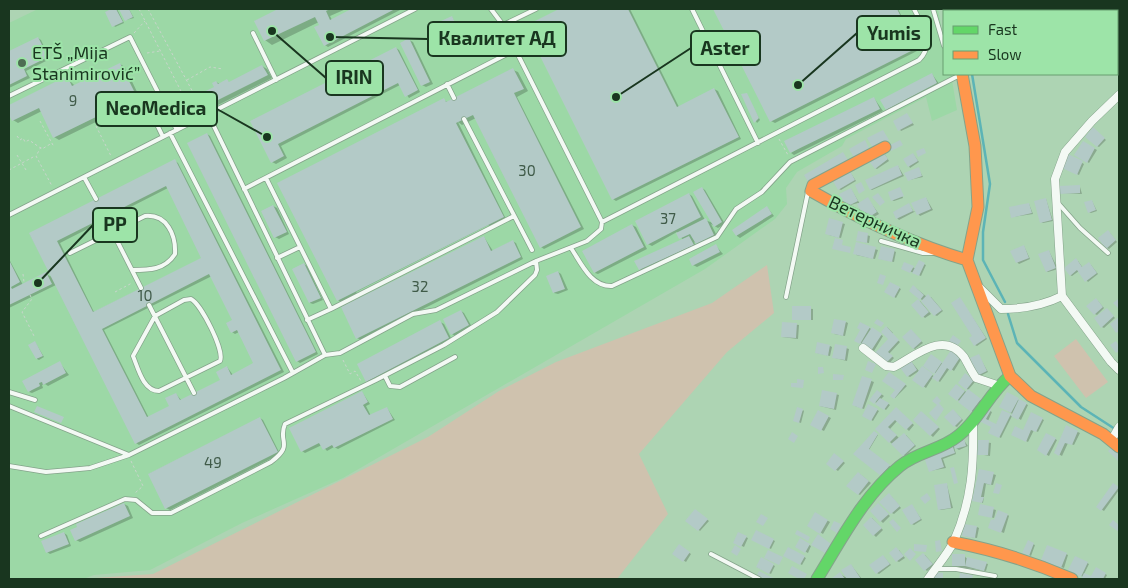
<svg xmlns="http://www.w3.org/2000/svg" width="1128" height="588" font-family="'Exo 2',sans-serif">
  <style>
    .built { fill: #9cd8a6 }
    .green { fill: #cfc2ae }
    .shadow { fill: #0003; fill-rule: evenodd }
    .lines { fill: none; stroke-linecap: round; stroke-linejoin: round }
    .stream { stroke: #5cb4b6; stroke-width: 2.5 }
    .building { fill: #b3cac7; fill-rule: evenodd }
    .lane-casing { stroke: #84a38a; stroke-width: 5.5 }
    .street-casing { stroke: #84a38a; stroke-width: 9 }
    .fast-casing { stroke: #84a38a; stroke-width: 13 }
    .slow-casing { stroke: #84a38a; stroke-width: 13 }
    .path { stroke: #c8d6cb; stroke-width: 1; stroke-dasharray: 2.5 2.5; stroke-linecap: butt }
    .lane { stroke: #f3f9f4; stroke-width: 4 }
    .street { stroke: #f3f9f4; stroke-width: 8 }
    .fast { stroke: #63d668; stroke-width: 11 }
    .slow { stroke: #ff974d; stroke-width: 11 }
    .poi-dot { fill: #4d6d53; stroke: #9de4a8; stroke-width: 2 }
    .labels { text-anchor: middle; stroke-width: 4; stroke-linejoin: round; paint-order: stroke }
    .number-label { font-size: 15px; fill: #405b49 }
    .poi-label { font-size: 18px; fill: #19361f; stroke: #9de4a8; text-anchor: start }
    .street-label { font-size: 18px; fill: #19361f; stroke: #9de4a8 }
    .leader { fill: none; stroke: #19361f; stroke-width: 2 }
    .callout-dot { fill: #19361f; stroke: #9de4a8; stroke-width: 2 }
    .callout { fill: #9de4a8; stroke: #19361f; stroke-width: 2 }
    .callout-label { font-size: 19px; text-anchor: middle; font-weight: bold; fill: #19361f }
  </style>
  <rect width="100%" height="100%" fill="#add4b3"/>
  <path class="built" d="M38 9H938L944 41V74H951L957 110 932 121 926 97 846 139 842 146 797 172 786 188 787 204 775 219 705 269 343 478 242 523 150 570 94 575 83 579H9V23Z"/>
  <path class="green" d="M767 265 774 313 727 352 639 454 668 514 617 579H80L153 574 428 437 499 391 556 362 712 303Z
    M1076 339 1108 382 1086 398 1054 356Z"/>
  <path class="shadow" d="M113 9H117L124 23 115 27 106 12Z
    M120 9H129L134 18 126 20Z
    M281 9H346L330 16 332 20 354 9H402L328 47 325 45 319 22 272 45 265 40 255 21Z
    M561 9H630L679 107 714 89 718 91 741 139 616 201 613 199 526 26Z
    M715 9H898L919 50 775 123 771 121Z
    M452 17 462 36 453 40 451 39Z
    M38 38 41 40 50 59 26 71 30 78 9 88V52Z
    M409 40 413 42 433 84 426 87 422 85Z
    M396 48 399 50 420 92 409 98 400 85 281 146 287 158 276 164 272 162 252 121Z
    M120 64 125 67 141 100 59 140 54 137 42 111 18 123 13 120 9 112V106L67 78 75 86Z
    M262 66 267 69 272 78 214 107 203 104 182 115 177 112 215 87 216 82 220 84 227 81 231 83Z
    M513 70 518 72 528 91 517 97 584 229 544 249 541 247 476 118 462 125 458 122 506 219 491 227 488 225 356 292 358 295 342 303 338 300 444 100 447 102Z
    M932 74 940 85 890 111 887 109Z
    M746 94 760 120 757 123 742 95Z
    M874 98 883 111 794 155 791 153Z
    M907 115 914 125 901 131 895 122Z
    M1095 130 1106 140 1099 147 1097 146Z
    M207 134 210 136 318 354 300 363 297 361Z
    M1083 142 1097 150 1089 163 1076 154Z
    M884 153 889 161 877 169 875 168Z
    M913 154 919 162 910 168 909 166Z
    M1069 156 1084 164 1079 175 1063 167Z
    M175 161 178 163 284 372 139 445 136 443 56 285 9 308V259L23 285 46 274 52 277 30 234ZM168 188 203 258 94 312 60 243ZM212 276 234 320 232 332 235 334 239 332 255 364 233 375 227 367 222 381 182 401 176 394 171 407 149 418 104 330Z
    M898 166 904 176 872 190 870 189Z
    M918 168 923 177 909 180Z
    M850 172 856 181 841 190 839 189Z
    M1080 187 1082 194 1060 193Z
    M702 188 705 190 725 224 718 228 711 224 717 236 700 245 694 242 696 247 643 271 640 269 683 240 677 232 652 246 648 244 689 194 692 196 705 220 713 223Z
    M851 189 860 204 868 199 879 214 869 220 858 203 847 206Z
    M900 189 903 198 894 201 892 200Z
    M926 198 933 210 920 216 916 211 899 220 897 218 894 212 909 205 914 212Z
    M1046 199 1053 221 1043 223 1041 222Z
    M1092 201 1097 211 1091 213 1089 212Z
    M1029 204 1033 214 1012 217Z
    M273 206 277 208 289 234 279 239 275 237Z
    M767 207 774 216 740 238 737 236 734 231Z
    M830 220 845 224 841 238 829 235Z
    M632 225 636 227 647 249 598 274 595 273Z
    M859 233 870 236 869 243 859 241Z
    M1110 233 1117 242 1109 249 1107 248Z
    M484 237 493 251 512 241 516 243 523 259 361 340 357 338Z
    M856 244 878 250 875 259 856 255Z
    M716 246 723 254 697 267 693 265Z
    M1024 246 1030 259 1019 264 1017 262Z
    M894 251 896 252 894 262 881 259Z
    M1049 251 1058 269 1048 272 1046 271Z
    M1078 261 1083 268 1091 265 1098 274 1088 282 1079 271 1072 276 1070 275Z
    M919 262 926 265 921 276 902 268 905 263 916 269Z
    M304 264 307 266 323 300 313 304 310 303Z
    M558 272 561 274 568 290 558 294 554 293Z
    M890 283 901 289 896 298 886 292Z
    M916 288 927 297H931L943 311 937 316 935 315 921 299Z
    M960 299 987 339 977 346 975 345 974 336Z
    M920 301 931 314 925 318 912 305Z
    M1098 301 1104 308 1097 315 1095 314Z
    M793 307 813 309V320H795Z
    M1107 309 1115 318 1104 328 1102 327Z
    M461 311 464 313 472 327 455 336 452 334Z
    M440 322 444 324 452 340 370 383 367 381Z
    M846 322 848 323 845 336 834 334Z
    M783 323 799 325 798 339 782 337Z
    M861 323 883 336 874 351 856 340 862 330Z
    M887 327 893 333 891 335 900 342 889 354 894 358 888 365 876 354 890 338Z
    M913 332 923 343 915 349 913 348Z
    M35 342 44 357 39 360 37 359Z
    M836 345 849 349 847 361 835 358Z
    M830 346 832 347 830 356 817 353Z
    M951 351 962 358 954 371 950 368 940 382 933 377 926 388 914 379 922 368 935 377 937 374 925 366 931 356 943 364Z
    M979 356 988 372 980 376 978 375Z
    M910 360 919 371 910 377 908 376Z
    M60 363 69 375 48 386 45 384 42 385 43 388 32 393 29 392Z
    M889 373 907 386 895 398 892 396 896 390Z
    M968 376 975 382 968 390 967 389Z
    M863 378 874 382 864 409 855 406Z
    M958 387 982 401 973 412 958 400Z
    M823 391 839 395 836 410 820 406Z
    M877 391 884 396 881 399 890 405 886 410 871 399Z
    M362 392 370 404 366 406 371 416 387 408 395 420 338 449 334 447 327 451 322 445 305 453 302 451Z
    M1008 394 1028 405 1021 420 1001 406Z
    M869 405 879 411 873 421 863 415Z
    M984 408 992 412 988 421 996 425 1003 412 1012 416 1001 438 990 432 993 426 979 420Z
    M803 410 804 411 801 423 796 421Z
    M898 410 914 425 909 431 898 420 890 429 899 438 906 435 916 446 905 456 876 429Z
    M819 412 831 418 824 431 812 425Z
    M955 412 963 420 957 427 955 426Z
    M923 414 940 429 933 437 914 420Z
    M1032 414 1044 420 1038 432 1034 430 1028 442 1012 434 1024 431Z
    M260 418 263 420 280 454 170 510 166 508 149 474Z
    M1067 427 1080 433 1074 445 1068 443 1062 456 1055 452Z
    M874 433 878 435 869 450 892 468 885 477 855 454Z
    M1047 434 1057 440 1049 456 1038 450Z
    M963 439 968 446 959 450 954 447 956 454 943 459 946 468 930 471 924 455 952 445 956 448Z
    M979 441 991 443 990 456 978 454Z
    M837 456 845 463 838 471 828 464Z
    M980 470 996 475 993 485 986 484 983 503 973 500Z
    M860 474 871 483 860 495 858 494Z
    M1114 484 1119 490 1104 511 1098 507Z
    M947 485 953 508 941 510 939 509Z
    M891 496 901 508 894 514 892 513Z
    M124 504 128 506 133 518 80 542 76 540Z
    M880 506 890 516 883 523 871 511Z
    M912 506 922 520 914 525 912 524Z
    M981 506 996 510 994 518 979 514Z
    M697 512 709 521 700 531 699 530Z
    M816 514 830 522 823 534 809 525Z
    M1008 515 1009 516 1004 533 991 528 993 521Z
    M872 518 883 530 876 537 864 525Z
    M977 527 979 528 977 538 965 536Z
    M757 531 775 541 771 549 753 539Z
    M64 533 67 535 71 546 50 554 47 552Z
    M738 534 748 538 744 547 734 542Z
    M801 540 811 546 808 553 797 547Z
    M1028 542 1035 545 1031 556 1024 552Z
    M679 546 691 554 686 562 674 554Z
    M789 548 806 558 802 565 785 555Z
    M899 550 905 558 899 562 897 561Z
    M1066 554 1068 555 1064 568 1044 561Z
    M925 555 934 565 927 571 916 560Z
    M964 555 966 558 988 564 986 571 953 566Z
    M883 556 891 565 879 574 877 573Z
    M1076 557 1089 564 1084 574 1091 578 1097 569 1107 575 1105 579H1082L1083 577 1070 570Z
    M762 559 775 566 771 574 757 567Z
    M851 565 862 579H833L840 574 847 578Z"/>
  <g class="lines">
    <path class="stream" d="M960 9 961 11
      M972 74 990 184 983 232V260L1005 302
      M1008 314 1017 343 1081 407 1115 429"/>
  </g>
  <path class="building" d="M111 9H116L123 22 112 27 105 12Z
    M119 9H129L133 17 125 21Z
    M278 9H330L326 11 330 20 351 9H395L324 46 314 27 319 25 315 17 264 41 254 21Z
    M559 9H628L677 107 714 88 739 137 612 200 525 26Z
    M713 9H897L917 48 770 122Z
    M452 16 461 35 450 40 441 21Z
    M38 37 48 57 24 69 27 76 9 85V51Z
    M409 38 430 82 421 86 400 43Z
    M396 47 418 90 405 97 398 83 278 144 284 156 271 163 250 121Z
    M120 63 137 97 53 138 39 108 12 121 9 115V105L67 76 72 86Z
    M262 65 268 75 208 105 206 101 200 104 199 102 176 113 173 107 214 87 212 83 216 81 218 84 227 79 229 82Z
    M513 68 524 89 514 93 581 227 540 248 473 115 456 123 504 217 337 301 277 183 444 98 446 102Z
    M932 73 937 83 886 110 880 100Z
    M747 93 759 118 754 123 741 94Z
    M874 97 880 109 790 153 784 141Z
    M907 113 913 123 898 131 893 121Z
    M1093 127 1105 138 1097 147 1085 137Z
    M883 130 889 140 873 148 867 138Z
    M207 133 316 352 296 362 187 143Z
    M865 140 870 150 855 159 849 149Z
    M900 140 903 145 891 151 888 146Z
    M1083 141 1095 148 1087 163 1074 155Z
    M924 148 926 153 918 157 916 151Z
    M882 150 888 159 875 169 868 160Z
    M843 152 849 162 810 185 804 175Z
    M913 153 918 161 908 167 903 159Z
    M1068 154 1083 161 1077 175 1062 168Z
    M175 159 281 370 135 444 29 233ZM166 186 201 258 93 312 57 241ZM209 274 232 320 226 323 231 333 237 330 253 363 231 375 227 366 216 372 220 380 180 400 176 393 165 398 169 406 147 417 102 329Z
    M898 165 902 175 870 190 865 180Z
    M919 167 922 176 908 181 904 173Z
    M850 171 855 180 838 190 833 181Z
    M861 182 865 190 859 194 855 185Z
    M1080 185V193L1059 194V186Z
    M702 187 722 222 714 227 693 192Z
    M900 187 904 196 891 201 888 192Z
    M851 188 858 201 846 207 839 194Z
    M689 193 701 217 647 245 635 221Z
    M878 193 885 202 880 206 872 197Z
    M868 197 877 212 866 219 857 204Z
    M926 197 931 209 917 215 911 203Z
    M1046 198 1052 220 1040 223 1034 201Z
    M1092 200 1096 210 1088 213 1084 202Z
    M909 203 913 211 896 219 893 212Z
    M1029 203 1032 213 1011 218 1009 207Z
    M273 205 287 232 274 238 261 211Z
    M767 206 772 214 736 236 732 230Z
    M706 218 714 235 696 244 690 234 679 239 676 233Z
    M829 218 843 222 839 238 825 234Z
    M632 224 644 247 594 273 582 251Z
    M1108 230 1116 240 1106 249 1098 238Z
    M858 231 868 233 867 243 856 241Z
    M484 236 491 251 513 240 521 257 356 339 341 307Z
    M689 236 694 245 639 270 634 261Z
    M835 238 843 240 842 245 851 247 850 253 832 249Z
    M856 242 876 247 873 259 853 254Z
    M716 244 720 252 692 266 689 259Z
    M1024 245 1029 258 1016 263 1010 251Z
    M881 246 895 249 892 262 878 259Z
    M1049 250 1056 268 1046 272 1038 254Z
    M1076 258 1082 267 1089 262 1097 273 1085 282 1077 270 1070 276 1064 268Z
    M9 260 20 282 11 287 12 289 46 272 52 284 9 305Z
    M919 260 925 263 919 276 912 273Z
    M904 262 914 266 910 273 901 269Z
    M304 263 321 298 309 303 292 269Z
    M558 271 565 289 553 293 546 276Z
    M880 274 886 276 883 285 877 283Z
    M890 282 900 287 894 298 884 292Z
    M913 285 924 295 920 300 909 291Z
    M928 294 942 310 934 316 921 301Z
    M960 297 986 338 974 346 969 338 972 336 951 303Z
    M1096 298 1103 307 1094 315 1086 306Z
    M918 299 929 312 922 318 911 305Z
    M1118 299 1119 300 1118 308 1113 303Z
    M792 306H811V320H792Z
    M1107 308 1114 316 1101 328 1094 318Z
    M461 310 469 325 451 335 443 319Z
    M1119 317V331L1116 333 1110 324Z
    M834 319 846 321 843 336 831 333Z
    M877 319 884 323 881 327 874 323Z
    M440 320 449 338 366 382 357 364Z
    M782 322 797 323 796 338 781 337Z
    M860 322 870 327 860 344 854 341 860 330 857 328Z
    M886 326 899 340 888 352 893 356 885 364 874 354 888 339 881 332Z
    M872 327 882 334 871 351 861 344Z
    M911 329 922 341 913 349 902 337Z
    M953 335 961 341 956 347 949 341Z
    M35 341 43 356 36 359 28 345Z
    M1116 341 1119 346V351L1116 353 1110 345Z
    M817 342 830 345 828 356 815 353Z
    M835 344 847 346 845 360 832 358Z
    M951 350 961 356 951 371 947 368 938 382 932 378Z
    M931 354 942 362 934 374 923 366Z
    M979 354 987 371 977 376 970 358Z
    M910 359 917 370 907 377 899 366Z
    M60 361 66 373 43 385 42 382 39 383 40 386 28 392 22 381Z
    M868 361 876 364 872 373 865 370Z
    M922 366 933 374 923 388 912 380Z
    M818 367H823L824 373 818 374Z
    M889 372 906 384 894 399 890 396 895 390 882 381Z
    M965 373 974 380 966 390 958 383Z
    M833 374 844 375 843 380H833Z
    M862 376 872 379 862 409 852 405Z
    M797 379 804 380 803 388 791 387V383H797Z
    M956 384 965 391 957 401 948 394Z
    M968 389 981 399 971 412 958 402Z
    M822 390 837 393 834 409 819 406Z
    M877 390 882 394 874 404 869 400Z
    M362 391 368 402 363 405 369 415 387 407 393 419 334 448 332 445 323 450 319 443 301 452 289 428Z
    M1007 392 1019 398 1011 413 999 407Z
    M937 396 941 401 939 403 944 409 936 421 929 413 937 405 932 401Z
    M880 398 889 403 884 410 875 404Z
    M1019 399 1027 403 1018 420 1011 416Z
    M868 404 878 409 871 421 862 416Z
    M37 406 64 417 61 423 34 412Z
    M984 406 991 410 986 419 996 424 1002 410 1011 414 999 438 988 433 991 427 977 420Z
    M797 407 803 409 799 423 793 421Z
    M896 407 913 423 906 430 895 420 888 427 897 435 889 443 875 429Z
    M953 409 962 419 954 427 944 417Z
    M818 410 829 416 821 431 810 425Z
    M921 411 939 427 930 436 913 420Z
    M1031 412 1043 418 1036 432 1031 430 1026 442 1011 435 1015 426 1023 430Z
    M260 417 278 452 165 509 148 474Z
    M1066 425 1078 431 1072 445 1065 443 1059 456 1054 453Z
    M874 431 878 434 869 449 890 465 881 476 853 454Z
    M792 432 798 436 794 443 788 439Z
    M904 433 915 445 903 456 891 444Z
    M1046 433 1056 438 1046 456 1037 450Z
    M964 438 966 446 955 449 953 442Z
    M978 440H989L988 455H977Z
    M952 444 955 453 941 458 944 467 929 472 923 454Z
    M1113 446 1119 453V462L1108 451Z
    M834 453 844 461 835 471 826 464Z
    M954 467 958 483 954 484 950 468Z
    M979 469 994 472 991 485 984 483 981 497H984L982 503 972 501Z
    M858 472 869 481 858 495 846 486Z
    M947 483 951 508 938 510 934 485Z
    M996 483 1002 485 999 494 993 493Z
    M1113 483 1119 487 1101 511 1096 507Z
    M889 493 900 506 891 514 879 502Z
    M927 493 931 499 925 504 920 498Z
    M124 503 130 516 75 541 70 530 77 527 76 524Z
    M878 503 889 514 880 522 870 511Z
    M912 504 921 519 911 525 902 510Z
    M980 504 994 507 992 518 978 515Z
    M695 509 708 519 698 531 685 521Z
    M998 510 1008 514 1001 533 988 528 991 519 994 520Z
    M815 512 828 520 820 534 807 526Z
    M761 514 768 518 763 526 756 522Z
    M871 517 882 528 873 536 863 525Z
    M893 519 901 528 897 532 889 522Z
    M1113 520 1119 525V532L1109 525Z
    M834 521 841 524 837 533 830 529Z
    M964 524 977 526 975 538 962 536Z
    M756 530 774 539 769 549 751 540Z
    M797 530 810 537 808 541 795 534Z
    M64 532 69 544 46 553 41 541Z
    M738 532 747 536 741 547 733 543Z
    M818 534 831 544 825 553 811 545Z
    M800 538 810 544 805 553 795 547Z
    M940 540 942 551 936 552 935 541Z
    M1028 540 1034 543 1029 556 1022 553Z
    M679 544 690 552 683 562 672 554Z
    M914 544 927 545 926 552 914 551Z
    M735 545 741 549 737 556 731 552Z
    M1047 545 1067 553 1061 568 1041 560Z
    M788 547 805 556 800 565 783 556Z
    M896 547 904 556 896 562 889 553Z
    M910 548 916 554 910 561 904 554Z
    M768 550 783 557 779 565 764 558Z
    M923 553 933 564 924 571 915 560Z
    M952 554H965V566H952Z
    M883 555 890 564 876 574 869 565Z
    M1075 556 1088 562 1081 577 1068 570Z
    M761 557 774 564 769 574 756 567Z
    M967 557 987 562 984 571 965 566Z
    M851 564 861 579H847L841 570Z
    M792 566 807 574 804 579H799L788 573Z
    M1096 567 1106 573 1103 579H1081L1084 573 1091 576Z
    M759 571 773 578 772 579 756 577Z
    M840 572 845 579H831Z
    M934 572 943 573V579H934Z
    M960 573 973 575 972 579H959Z"/>
  <g class="lines">
    <defs>
      <path id="lane" d="M692 9 758 143
        M933 9 944 46
        M503 25 536 9
        M253 33 276 80
        M447 84 454 98
        M9 96 130 37 177 130
        M150 110 163 137
        M208 114 325 355
        M464 119 532 250
        M170 133 293 373
        M84 177 96 199
        M266 178 331 309 307 320
        M244 189 515 50
        M1058 203 1080 228 1108 253
        M9 215 415 9
        M105 217 141 288
        M602 222 919 60C935 45 922 25 914 9
        M881 241 923 253H933
        M571 248C581 263 591 287 612 286L717 237 736 209 762 192 790 162 960 75
        M70 253 145 216C167 214 176 235 175 254 165 270 149 270 132 270
        M277 258 300 247
        M786 297 808 192
        M191 299C201 304 225 351 220 361L159 391C143 391 138 368 133 356L155 316 184 300Z
        M149 305 194 393
        M331 309 514 216
        M385 376 390 386 400 387 455 357
        M9 392 35 400
        M9 406 129 455
        M9 466 46 472 69 470 90 468 129 455 284 378 325 355 340 353 413 314 436 310 536 261 587 241 601 229 602 222 503 25 491 9
        M41 536 125 499 136 500 152 513H171L271 462C295 444 277 442 285 424L376 380 444 345 497 312 535 275 537 270 536 261
        M711 554 759 579
        M937 569H956L995 576"/>
      <path id="street" d="M951 9 952 11
        M1119 95 1092 121 1065 152 1055 179 1062 296 1111 362 1119 370
        M980 288 1001 309C1023 309 1042 306 1062 296
        M863 348 886 366 894 367C914 357 943 329 964 357 968 364 971 371 976 378L997 385
        M1111 441 1119 427
        M928 579C936 567 948 554 954 541 972 500 974 465 973 421"/>
      <path id="fast" d="M817 579C841 540 864 495 900 466 917 452 941 450 958 436 979 420 989 393 1010 376"/>
      <path id="slow" d="M962 74 975 146 978 207 967 260 1010 376 1031 396 1103 434 1119 447
        M885 147 813 185 811 191C860 219 912 244 967 260
        M953 542C995 550 1033 562 1072 579"/>
    </defs>
    <use href="#lane" class="lane-casing"/>
    <use href="#street" class="street-casing"/>
    <use href="#fast" class="fast-casing"/>
    <use href="#slow" class="slow-casing"/>
    <path class="path" d="M139 9 186 101
      M148 9 195 96
      M134 33 145 21
      M147 53 160 51
      M187 80 210 67 223 69
      M142 94 147 105
      M145 100 153 96
      M198 102 202 111
      M189 106 194 115
      M40 121 54 147
      M96 126 111 156
      M17 136 20 140 23 138 25 142 29 140 42 149 52 143
      M779 139 788 155
      M41 147 36 156 52 186
      M17 155 26 170
      M9 170 35 156
      M23 274 24 282
      M115 292 132 283
      M30 295 32 299 22 312 35 338
      M343 360 350 374 355 371 361 381
      M131 461 143 486 135 493"/>
    <use href="#lane" class="lane"/>
    <use href="#street" class="street"/>
    <use href="#fast" class="fast"/>
    <use href="#slow" class="slow"/>
  </g>
  <circle class="poi-dot" cx="22" cy="63" r="5"/>
  <g class="labels">
    <g class="number-label">
      <text x="73" y="106">9</text>
      <text x="527" y="176">30</text>
      <text x="668" y="224">37</text>
      <text x="420" y="292">32</text>
      <text x="145" y="301">10</text>
      <text x="213" y="468">49</text>
    </g>
    <g class="poi-label">
      <text x="32" y="59">ETŠ „Mija<tspan x="32" dy="21">Stanimirović”</tspan></text>
    </g>
    <g class="street-label">
      <text transform="translate(875 222) rotate(25)" y="6">Ветерничка</text>
    </g>
  </g>
  <path class="leader" d="M798 85L857 33M330 37L428 39M616 97L691 48M272 31L326 78M267 137L217 109M38 283L93 225"/>
  <g class="callout-dot">
    <circle cx="798" cy="85" r="5"/>
    <circle cx="330" cy="37" r="5"/>
    <circle cx="616" cy="97" r="5"/>
    <circle cx="272" cy="31" r="5"/>
    <circle cx="267" cy="137" r="5"/>
    <circle cx="38" cy="283" r="5"/>
  </g>
  <g class="callout">
    <rect x="857" y="16" width="74" height="34" rx="5"/>
    <rect x="428" y="22" width="138" height="34" rx="5"/>
    <rect x="691" y="31" width="69" height="34" rx="5"/>
    <rect x="326" y="61" width="57" height="34" rx="5"/>
    <rect x="96" y="92" width="121" height="34" rx="5"/>
    <rect x="93" y="208" width="44" height="34" rx="5"/>
  </g>
  <g class="callout-label">
    <text x="894" y="40">Yumis</text>
    <text x="497" y="45">Квалитет АД</text>
    <text x="725" y="55">Aster</text>
    <text x="354" y="84">IRIN</text>
    <text x="156" y="115">NeoMedica</text>
    <text x="115" y="231">PP</text>
  </g>
  <rect width="1128" height="588" fill="none" stroke="#19361f" stroke-width="20"/>
  <rect x="943" y="10" width="175" height="65" fill="#9de4a8" stroke="#689e71"/>
  <rect x="953" y="26" width="25" height="8" fill="#63d668" stroke="#689e71"/>
  <text x="988" y="35" font-size="15" fill="#19361f">Fast</text>
  <rect x="953" y="51" width="25" height="8" fill="#ff974d" stroke="#689e71"/>
  <text x="988" y="60" font-size="15" fill="#19361f">Slow</text>
</svg>
